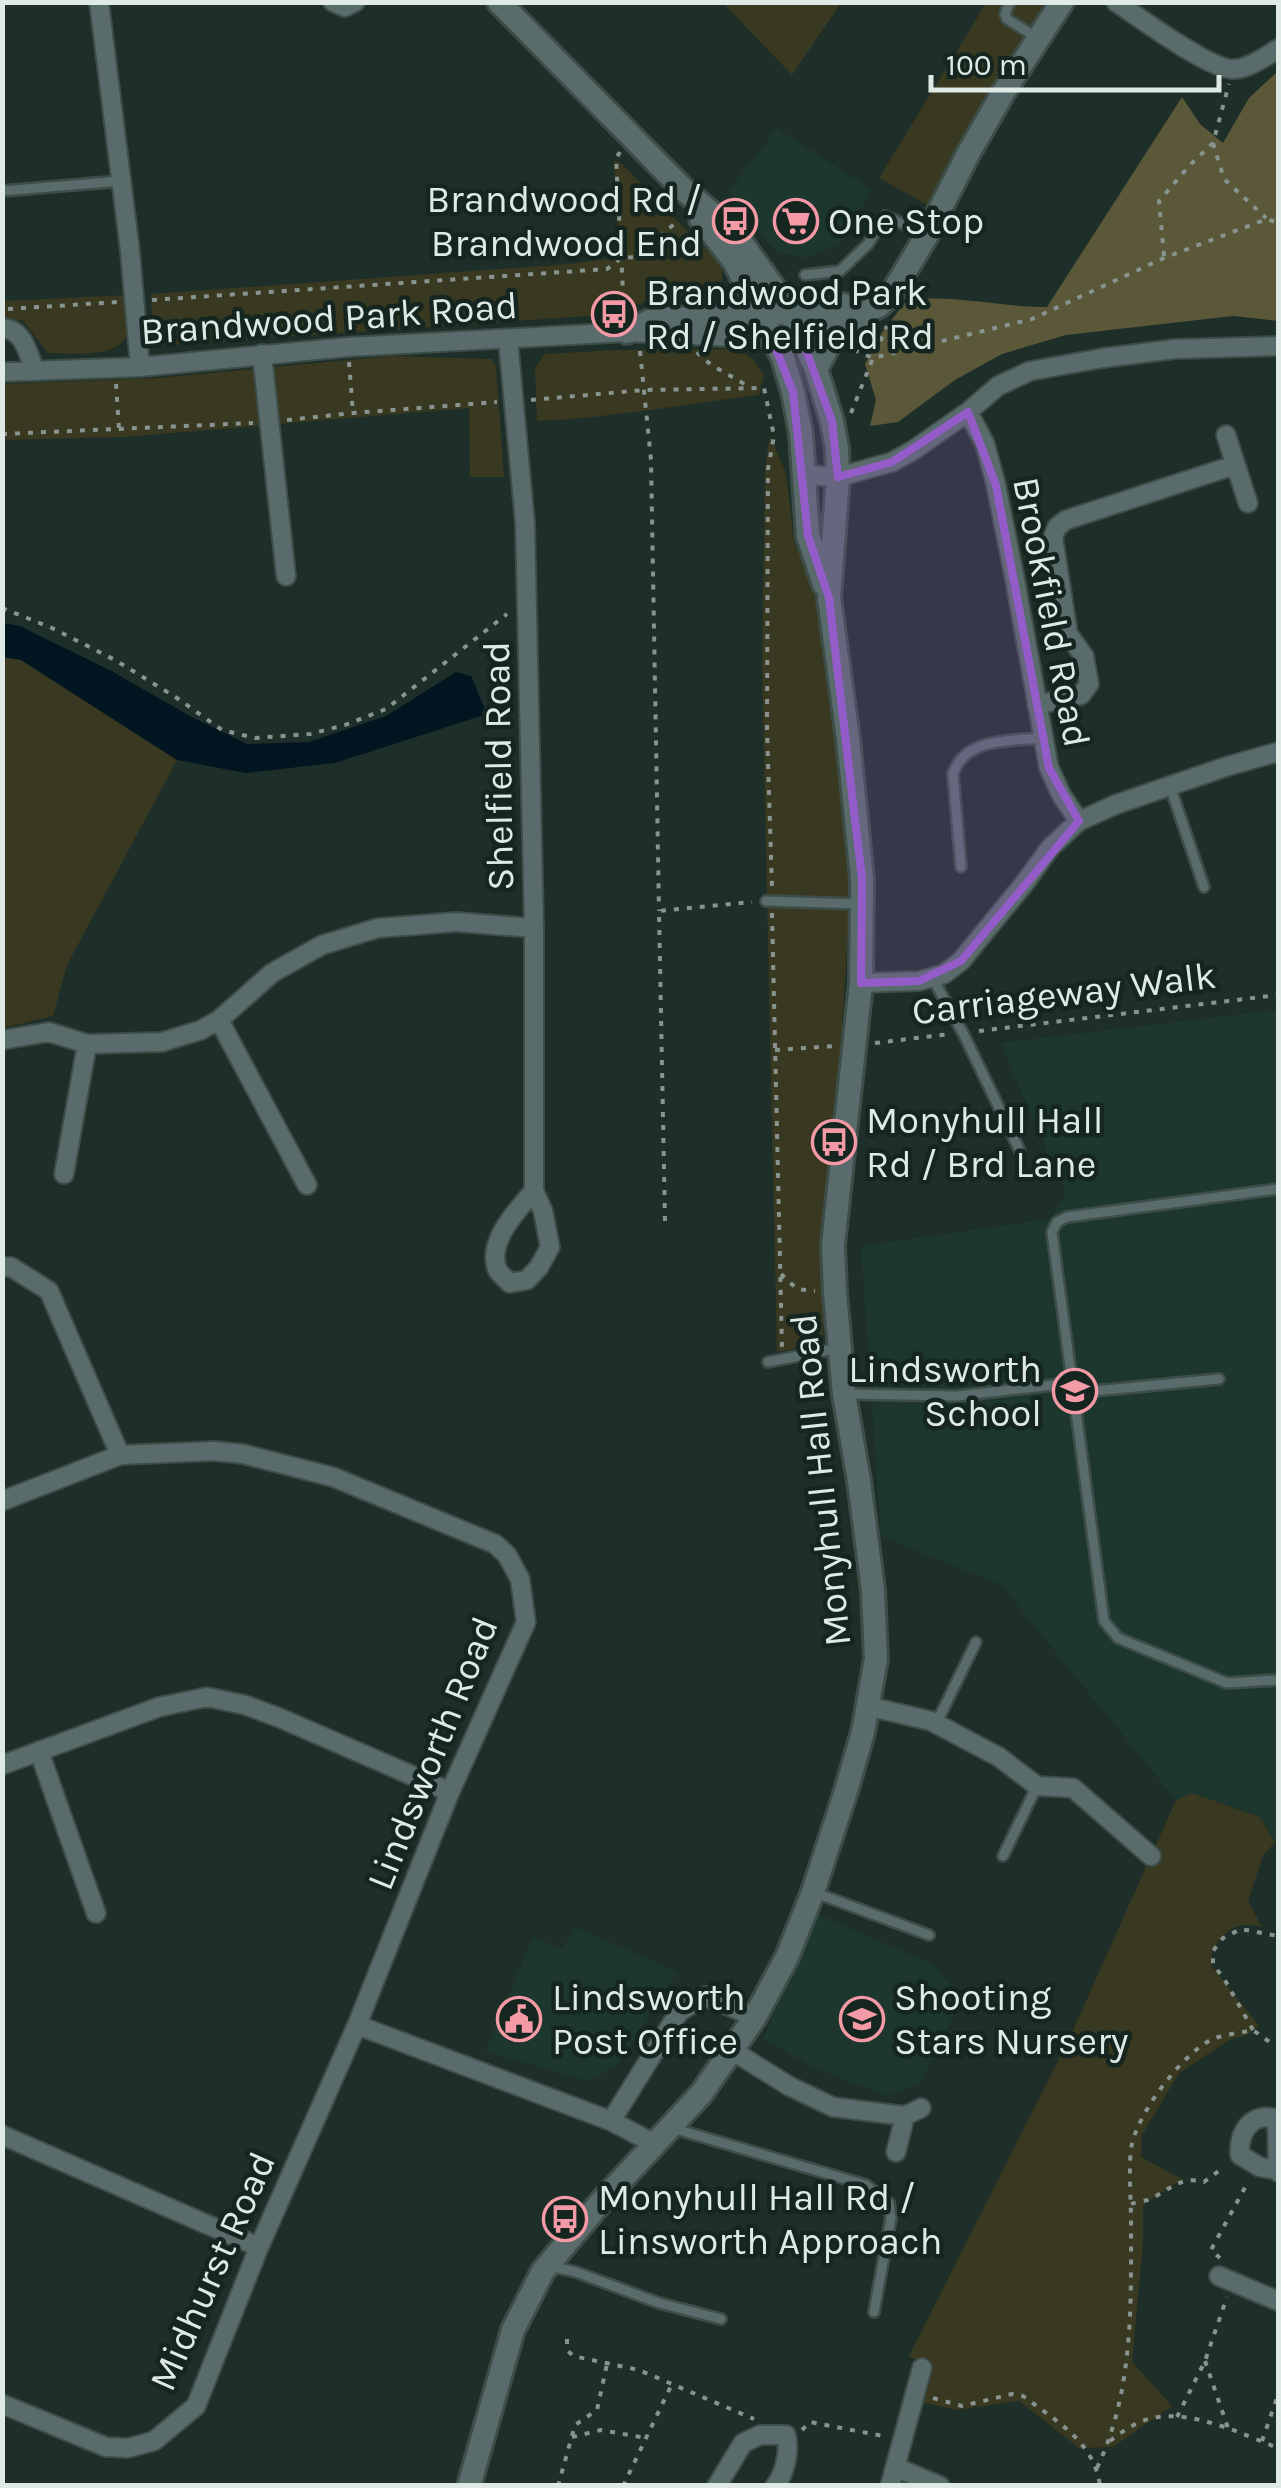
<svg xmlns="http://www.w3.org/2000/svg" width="1281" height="2488" font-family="Karla,sans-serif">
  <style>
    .built { fill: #1d372e }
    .green { fill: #393820 }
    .forest { fill: #5a5839 }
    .water { fill: #011621 }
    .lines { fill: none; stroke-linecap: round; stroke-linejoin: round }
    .service-casing { stroke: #3d4d47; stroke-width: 14 }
    .minor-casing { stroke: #3d4d47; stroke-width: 22 }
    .tertiary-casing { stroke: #3d4d47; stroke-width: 28 }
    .path { stroke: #87948f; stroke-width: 4; stroke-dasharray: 5 8; stroke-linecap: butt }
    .service { stroke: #5a6b6c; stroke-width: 9 }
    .minor { stroke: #5a6b6c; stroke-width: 18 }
    .tertiary { stroke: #5a6b6c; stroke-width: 22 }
    .marked { fill: #945cc9; fill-opacity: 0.2; stroke: #945cc9; stroke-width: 8; stroke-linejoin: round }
    .labels { text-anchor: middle; stroke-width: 9; stroke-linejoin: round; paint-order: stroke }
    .poi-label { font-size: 38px; fill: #dfeae6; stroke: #14261f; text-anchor: start }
    .street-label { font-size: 38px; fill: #dfeae6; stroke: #14261f }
  </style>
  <rect width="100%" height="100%" fill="#1e2f29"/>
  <path class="built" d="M777 128 872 190 840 244 806 258 776 252 727 193Z
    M1278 1010V1839L1275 1842 1260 1817 1193 1793 1176 1800 1001 1585 881 1536 861 1246 1050 1219 1066 1193 1000 1043Z
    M817 1914 934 1965 961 1999 920 2084 887 2096 815 2068 763 2039Z
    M575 1927 678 1972 617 2066 588 2081 485 2051 533 1937 562 1949Z"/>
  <path class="green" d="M723 3H841L792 75Z
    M986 3H1046L927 205 879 178Z
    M614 160 623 165 700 244 723 264 722 283 712 292 657 298 603 315 153 346 151 294 570 264 605 259 618 243Z
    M129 295C129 305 131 318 129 329 124 360 72 353 48 353L22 320 5 318V301Z
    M738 349 753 359 764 375 759 395C685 404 611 418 537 421L535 368 545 354 616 350Z
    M392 356 492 359 496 366 504 477H470L469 408 124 437 3 440 2 384 156 378Z
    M770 435 786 473 794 541 822 610 829 658 851 891 825 1281 823 1344 777 1352 762 666 765 469Z
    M2 657 21 660 177 760 67 965 53 1016 3 1028Z
    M1192 1793 1260 1817 1275 1842 1263 1856 1248 1901 1262 1927C1256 1926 1250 1924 1245 1925 1227 1926 1209 1947 1211 1965L1259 2026 1247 2035 1231 2039 1179 2073 1142 2135 1141 2157 1182 2179 1143 2205V2243L1132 2362 1172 2406 1113 2447 1079 2448 1019 2401 956 2410 921 2402 928 2367 909 2356 1069 2039 1176 1800Z"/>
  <path class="forest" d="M1278 71V321L1233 316 1066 335 1002 354 955 380 898 422 870 426 876 400 865 364 883 331 907 300C953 294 1000 307 1047 307L1182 97 1200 124 1223 143 1249 98Z"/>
  <path class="water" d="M3 623 20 626 113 672 190 716 247 744 309 742 386 716 456 672 471 676 487 714 335 763 246 773 177 760 21 660 3 657Z"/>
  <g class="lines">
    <defs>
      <path id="service" d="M1010 2 1005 14 1007 19 1036 37
        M2 191 121 181
        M805 275 840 271 868 244 885 216 926 234
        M1170 786 1204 887
        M961 867 953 774C965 737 1011 741 1043 738
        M766 901 859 904
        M932 977 963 1033 1020 1151
        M1278 1189 1067 1217 1057 1222 1052 1232 1104 1621 1118 1638 1227 1683 1278 1680
        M768 1362 838 1348
        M1073 1393 1219 1379
        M847 1394 957 1396 1071 1383
        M936 1724 976 1642
        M1003 1856 1037 1786
        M816 1893 929 1935
        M672 2128 866 2185 889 2203 891 2218 874 2312
        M549 2266 576 2272 659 2303 721 2319"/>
      <path id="minor" d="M99 2 130 251 140 367
        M333 2 345 7 355 2
        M1116 2C1139 17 1212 72 1235 69 1250 68 1266 56 1278 49
        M2 328C24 329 28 354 35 371
        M508 340 525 523 534 928V1191C518 1209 485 1243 498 1271 499 1273 508 1281 510 1283L527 1280 539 1267 550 1247 543 1211 534 1191
        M262 354 286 576
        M2 372 140 367 348 347 627 332 772 339
        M968 412 985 444 996 485 1015 580 1049 768 1062 796 1079 821
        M1226 435 1248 503
        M804 475 838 477 892 462 912 451 968 412 998 386 1030 371 1103 358 1175 349 1278 346
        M1037 705 1081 695 1089 684 1084 656 1068 634 1053 537 1057 527 1066 520 1235 465
        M861 983 919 981 944 974 961 961 1024 884 1050 848 1079 821 1117 804 1228 766 1278 752
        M219 1020 307 1185
        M2 1040 49 1032 87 1044 162 1042 201 1030 219 1020 272 973 322 945 378 928 456 922 534 928
        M64 1174 87 1044
        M2 1267H11L49 1291 120 1455
        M2 1501 120 1455 214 1451 243 1454 333 1477 495 1544 507 1555 520 1579 526 1622 450 1792 357 2025 259 2247 196 2406 154 2441 128 2448 106 2447 2 2404
        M867 1706 931 1721 999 1757 1037 1786 1073 1788 1151 1856
        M39 1751 96 1913
        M2 1765 159 1707 207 1697 245 1705 280 1718 450 1792
        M357 2025 611 2121 655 2144
        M733 2051 789 2086 833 2107 905 2116
        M611 2121 679 2012 705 1996 755 2017
        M2 2135 259 2247
        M896 2152 905 2116 921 2108
        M1278 2170 1260 2167 1240 2155C1238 2132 1252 2111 1277 2119L1278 2172
        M1219 2276 1278 2301
        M895 2467 940 2486
        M717 2486 743 2443 760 2435H786C790 2450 785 2474 775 2486
        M890 2486 922 2368"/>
      <path id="tertiary" d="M701 219 734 261 783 358 793 392 801 434 808 536 824 584
        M627 332 656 318 712 319 773 313 825 311 844 305
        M772 339 861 314 879 306 891 295 927 235 968 154 1003 93 1062 2
        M816 369 832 339 858 324
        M469 2486 513 2330 543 2271 601 2202 701 2094 755 2017 787 1957 813 1892 846 1791 863 1732 876 1659 873 1590 859 1481 844 1394 835 1293 833 1245 861 983 862 879 848 739 829 598 838 477 837 448 832 421 816 369 791 312 743 245 715 216 684 190 499 2"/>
    </defs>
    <use href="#service" class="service-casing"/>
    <use href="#minor" class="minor-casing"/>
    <use href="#tertiary" class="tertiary-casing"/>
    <path class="path" d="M1213 143 1224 179 1266 218
      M620 152 616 158 624 311
      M1164 256 1159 201 1189 166 1213 143 1229 84
      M152 300 607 269 621 258 635 257 679 220
      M8 309 118 302
      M854 350 873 358 887 326
      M640 351 651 460 659 911
      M697 352C709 367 734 376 750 388
      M349 362 353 413
      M116 384 119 429
      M531 400 644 390 764 388 774 436 768 469 767 729 772 888
      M851 413 873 358 1032 319 1164 258 1267 219 1278 223
      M287 420 353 413 497 402
      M2 434 253 423
      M2 608 52 628 115 660 177 698 222 730 255 738 310 734 345 725 386 709 507 614
      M772 913 782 1348
      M979 1031 1278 995
      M875 1043 950 1034
      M775 1050 835 1046
      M665 1221 659 911 752 902
      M781 1274 797 1289 815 1291
      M1253 2030 1226 1982 1213 1964V1951L1223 1938 1241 1929 1278 1936
      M1131 2204C1133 2203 1147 2200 1148 2200 1169 2191 1180 2175 1204 2182L1224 2167
      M1220 2258 1211 2250 1248 2182
      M567 2339V2350L573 2356 639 2370 754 2419
      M1205 2361 1228 2428
      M933 2398 962 2406 1012 2394 1023 2396C1056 2421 1094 2441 1100 2486
      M1177 2417 1205 2361 1227 2297
      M802 2430 810 2422 883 2436
      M572 2437 601 2430 646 2438
      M1110 2441C1124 2430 1140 2419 1158 2417 1198 2412 1242 2434 1278 2448
      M1262 2441 1278 2395
      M1097 2468C1134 2390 1131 2304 1131 2220 1131 2200 1128 2161 1132 2144 1139 2111 1185 2050 1215 2038 1227 2034 1241 2033 1253 2030L1271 2043 1278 2044
      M558 2486 575 2425 597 2410 607 2364
      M623 2486 671 2386"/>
    <use href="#service" class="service"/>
    <use href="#minor" class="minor"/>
    <use href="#tertiary" class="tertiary"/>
  </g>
  <path class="marked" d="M800 333 832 421 838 477 892 462 968 412 996 485 1049 768 1079 821 961 961 919 981 861 983 862 879 829 598 808 536 793 392 772 339Z"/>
  <defs>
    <symbol id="bus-ring" viewBox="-11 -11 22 22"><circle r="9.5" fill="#14261f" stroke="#f49aa6" stroke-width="1.5"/><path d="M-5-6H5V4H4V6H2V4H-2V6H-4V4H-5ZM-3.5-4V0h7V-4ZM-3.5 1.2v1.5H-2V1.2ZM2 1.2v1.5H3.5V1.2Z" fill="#f49aa6"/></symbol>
    <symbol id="supermarket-ring" viewBox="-11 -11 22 22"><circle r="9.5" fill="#14261f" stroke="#f49aa6" stroke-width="1.5"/><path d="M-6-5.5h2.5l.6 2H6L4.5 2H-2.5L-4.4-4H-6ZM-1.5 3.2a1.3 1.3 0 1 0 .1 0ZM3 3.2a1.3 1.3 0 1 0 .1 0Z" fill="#f49aa6"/></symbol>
    <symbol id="school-ring" viewBox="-11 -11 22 22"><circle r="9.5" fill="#14261f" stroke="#f49aa6" stroke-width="1.5"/><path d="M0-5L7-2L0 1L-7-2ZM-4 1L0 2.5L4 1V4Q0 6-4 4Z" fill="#f49aa6"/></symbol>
    <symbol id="civic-ring" viewBox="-11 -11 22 22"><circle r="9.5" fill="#14261f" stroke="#f49aa6" stroke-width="1.5"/><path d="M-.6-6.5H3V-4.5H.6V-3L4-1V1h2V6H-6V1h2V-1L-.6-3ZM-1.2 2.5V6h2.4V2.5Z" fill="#f49aa6"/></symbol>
  </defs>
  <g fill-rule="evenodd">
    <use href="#bus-ring" x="710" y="196" width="50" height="50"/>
    <use href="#supermarket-ring" x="771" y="196" width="50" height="50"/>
    <use href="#bus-ring" x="589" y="289" width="50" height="50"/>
    <use href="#bus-ring" x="809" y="1117" width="50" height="50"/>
    <use href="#school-ring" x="1050" y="1366" width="50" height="50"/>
    <use href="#civic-ring" x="494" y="1994" width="50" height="50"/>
    <use href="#school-ring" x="837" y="1994" width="50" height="50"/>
    <use href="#bus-ring" x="540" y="2194" width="50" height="50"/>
  </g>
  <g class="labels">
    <g class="poi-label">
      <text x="702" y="212" text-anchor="end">Brandwood Rd /<tspan x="702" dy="44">Brandwood End</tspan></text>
      <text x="828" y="234">One Stop</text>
      <text x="646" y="305">Brandwood Park<tspan x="646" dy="44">Rd / Shelfield Rd</tspan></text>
      <text x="866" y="1133">Monyhull Hall<tspan x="866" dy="44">Rd / Brd Lane</tspan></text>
      <text x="1042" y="1382" text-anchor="end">Lindsworth<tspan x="1042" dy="44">School</tspan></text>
      <text x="552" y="2010">Lindsworth<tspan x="552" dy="44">Post Office</tspan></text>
      <text x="894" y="2010">Shooting<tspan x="894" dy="44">Stars Nursery</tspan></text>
      <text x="598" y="2210">Monyhull Hall Rd /<tspan x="598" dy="44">Linsworth Approach</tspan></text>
    </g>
    <g class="street-label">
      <text transform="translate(329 318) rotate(-4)" y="13">Brandwood Park Road</text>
      <text transform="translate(1052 612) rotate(79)" y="13">Brookfield Road</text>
      <text transform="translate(498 766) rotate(-91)" y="13">Shelfield Road</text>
      <text transform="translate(1064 993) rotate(-7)" y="13">Carriageway Walk</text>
      <text transform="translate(820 1480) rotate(-96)" y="13">Monyhull Hall Road</text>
      <text transform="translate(432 1753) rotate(-68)" y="13">Lindsworth Road</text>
      <text transform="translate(212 2271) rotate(-66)" y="13">Midhurst Road</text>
    </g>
  </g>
  <rect width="1281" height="2488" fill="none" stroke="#dfeae6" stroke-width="10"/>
  <path d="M931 75v15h288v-15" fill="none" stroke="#dfeae6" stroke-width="5"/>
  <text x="946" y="75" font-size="30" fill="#dfeae6" stroke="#14261f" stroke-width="8" paint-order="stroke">100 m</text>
</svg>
